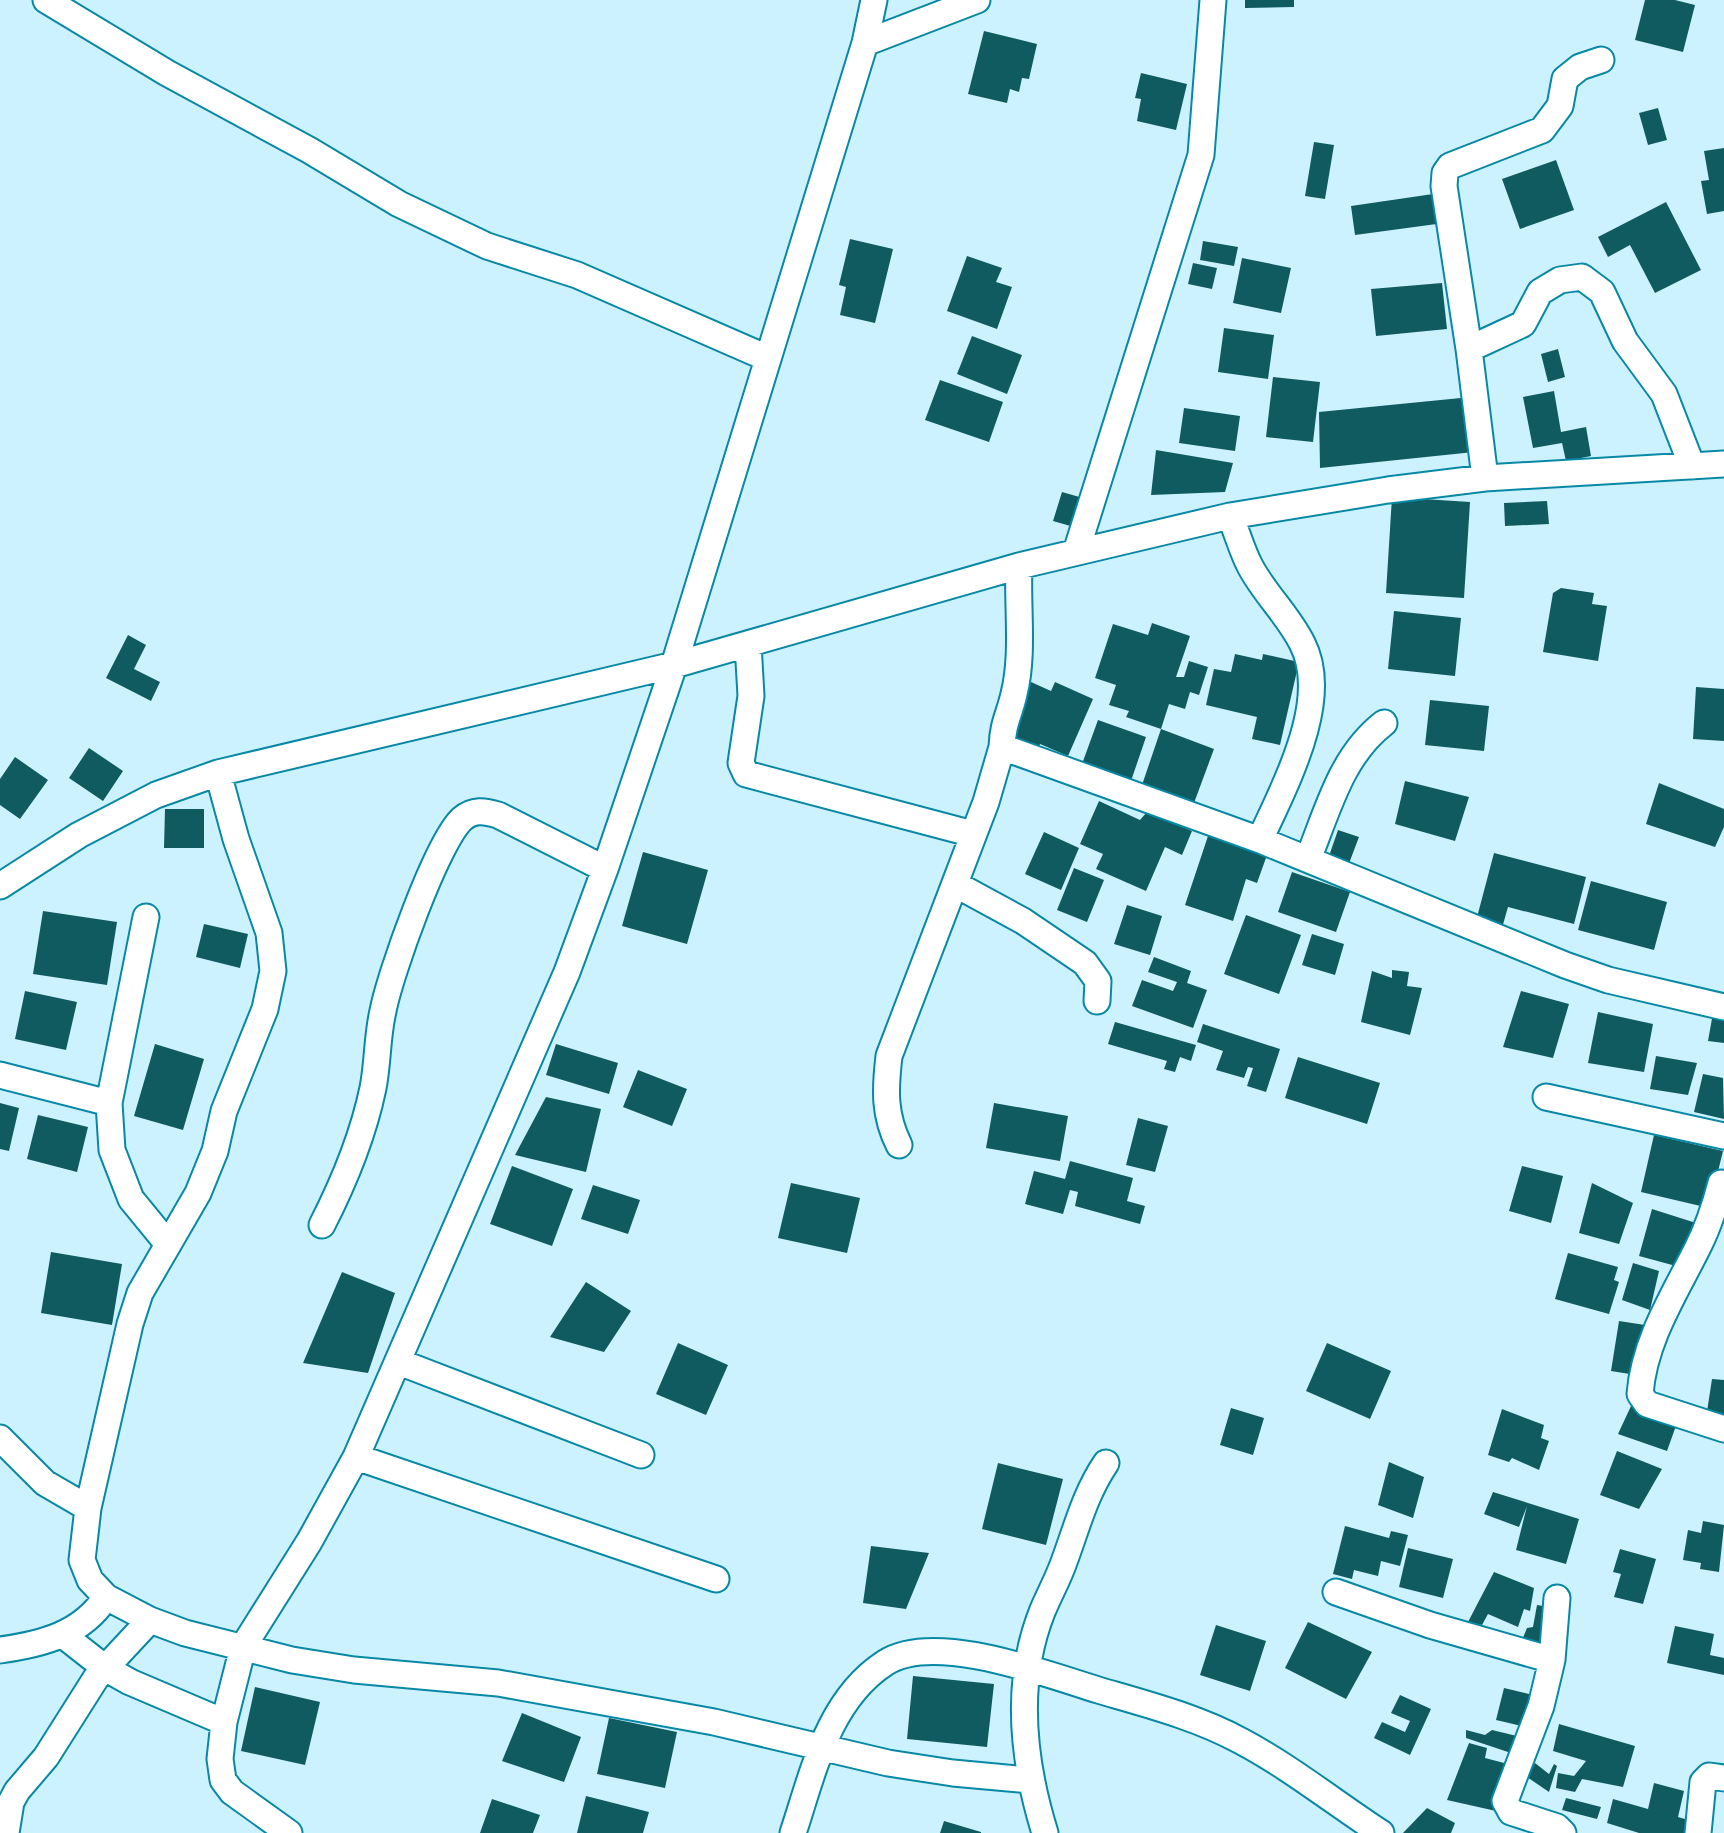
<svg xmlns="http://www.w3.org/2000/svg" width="1724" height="1833" font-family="Roboto,sans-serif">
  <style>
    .building { fill: #105b5f }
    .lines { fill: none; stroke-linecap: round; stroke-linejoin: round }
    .minor-casing { stroke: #0788a5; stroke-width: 29 }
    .minor { stroke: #fff; stroke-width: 25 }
  </style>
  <rect width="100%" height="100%" fill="#cdf2ff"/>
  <path class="building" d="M1245 0H1294V7L1245 8Z
    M1645 0H1675L1695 5 1683 52 1635 40Z
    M984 31 1037 44 1029 79 1022 78 1019 92 1010 89 1007 103 968 94Z
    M1141 73 1187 84 1176 130 1137 121 1141 99 1135 98Z
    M1658 108 1667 140 1648 145 1639 113Z
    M1314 142 1334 145 1325 199 1305 196Z
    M1724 148V211L1707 214 1701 181 1709 180 1704 151Z
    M1556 160 1574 210 1520 229 1502 179Z
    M1440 193 1444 223 1355 235 1351 206Z
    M1666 202 1701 270 1655 293 1630 245 1608 257 1598 237Z
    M850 239 893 249 875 323 840 315 846 287 839 285Z
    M1203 241 1238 247 1234 266 1200 260Z
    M967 256 1002 268 996 282 1012 287 997 329 947 311Z
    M1242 258 1291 268 1281 313 1233 303Z
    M1193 263 1217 268 1212 289 1188 284Z
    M1442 283 1447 329 1376 336 1371 289Z
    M1224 328 1274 335 1268 379 1218 372Z
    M972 336 1022 355 1007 394 957 374Z
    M1558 349 1565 377 1548 382 1541 354Z
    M1273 377 1320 382 1313 442 1266 437Z
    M940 380 1003 402 989 442 925 420Z
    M1554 391 1561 432 1586 427 1591 456 1566 461 1562 443 1533 448 1523 397Z
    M1471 397 1474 452 1320 468 1319 412Z
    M1184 408 1240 416 1235 451 1179 443Z
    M1156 450 1233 463 1225 492 1151 495Z
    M1062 492 1083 498 1074 527 1053 521Z
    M1392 497 1470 502 1464 598 1386 593Z
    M1547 501 1549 524 1505 526 1504 503Z
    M1561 588 1594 593 1592 604 1607 606 1598 661 1543 652 1553 593Z
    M1394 611 1461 618 1455 676 1388 669Z
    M1152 623 1190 636 1176 677H1184L1189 661 1208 667 1199 695 1190 692 1185 709 1169 704 1161 729 1126 717 1129 711 1109 705 1116 685 1095 678 1113 624 1148 635Z
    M128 635 146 645 134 669 160 682 151 701 106 678Z
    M1235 654 1262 660 1263 654 1299 662 1280 745 1252 739 1257 717 1206 705 1214 669 1231 672Z
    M1031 682 1051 691 1055 682 1093 699 1068 756 1040 744 1037 752 1006 739Z
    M1696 687 1724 689V741L1693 739Z
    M1430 700 1489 706 1484 751 1425 745Z
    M1098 720 1146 737 1131 781 1082 764Z
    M1161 729 1214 749 1194 803 1142 785Z
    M89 748 123 771 103 801 69 778Z
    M15 757 48 780 20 819 0 805V779Z
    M1405 781 1469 797 1455 841 1395 824Z
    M1659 783 1724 809V827L1715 847 1646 824Z
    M1099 801 1140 820 1147 812 1192 831 1182 855 1165 847 1146 891 1096 869 1103 854 1080 844Z
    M165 809H204V848H164Z
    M1338 830 1359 837 1348 866 1328 859Z
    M1044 832 1079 848 1061 890 1025 874Z
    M1208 836 1267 855 1257 883 1246 879 1233 921 1185 905Z
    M643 852 708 870 687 944 622 926Z
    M1494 853 1586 877 1574 924 1508 907 1502 928 1476 921Z
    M1074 868 1104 880 1087 922 1057 910Z
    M1292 872 1350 892 1336 932 1278 912Z
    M1591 881 1667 902 1654 950 1578 930Z
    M1127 905 1162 916 1150 955 1114 944Z
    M43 911 117 922 107 985 33 974Z
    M1246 915 1301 935 1279 994 1224 974Z
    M204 924 248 934 240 968 196 957Z
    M1312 934 1344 944 1335 975 1302 965Z
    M1154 957 1191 971 1187 983 1207 990 1193 1028 1132 1006 1142 980 1173 991 1177 982 1148 972Z
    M1392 970 1409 972 1407 986 1422 988 1410 1035 1361 1022 1372 971 1392 978Z
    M25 991 77 1002 66 1050 15 1039Z
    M1521 991 1569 1004 1553 1058 1503 1047Z
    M1598 1012 1653 1024 1644 1072 1588 1063Z
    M1713 1013 1724 1015V1043L1708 1041Z
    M1115 1022 1196 1045 1191 1061 1180 1057 1175 1072 1164 1069 1167 1061 1108 1044Z
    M1203 1024 1280 1049 1266 1092 1247 1086 1253 1068 1248 1067 1244 1078 1216 1070 1223 1051 1197 1042Z
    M155 1044 204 1059 183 1130 134 1116Z
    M556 1044 618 1063 609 1094 546 1075Z
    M1656 1056 1697 1063 1688 1095 1650 1089Z
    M1298 1057 1380 1083 1367 1124 1285 1098Z
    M638 1070 687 1089 672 1126 623 1107Z
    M1703 1074 1723 1078 1724 1119 1694 1112Z
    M546 1097 601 1109 586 1172 515 1155Z
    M0 1103 19 1108 9 1151 0 1149Z
    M994 1103 1068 1116 1060 1161 986 1148Z
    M38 1115 88 1127 77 1172 27 1159Z
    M1138 1118 1168 1126 1155 1172 1126 1165Z
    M1654 1135 1723 1151 1709 1208 1641 1192Z
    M1070 1161 1133 1178 1127 1201 1145 1206 1140 1224 1075 1206 1078 1192 1070 1190 1063 1214 1025 1204 1034 1171 1065 1179Z
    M512 1166 573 1189 552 1246 490 1224Z
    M1522 1166 1563 1176 1551 1223 1509 1211Z
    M791 1183 860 1198 847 1253 778 1238Z
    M1592 1183 1633 1203 1619 1244 1579 1233Z
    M593 1185 640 1200 628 1234 581 1219Z
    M1652 1209 1696 1223 1687 1269 1639 1256Z
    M51 1252 122 1264 112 1325 41 1313Z
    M1568 1253 1618 1267 1614 1280 1619 1282 1609 1314 1555 1299Z
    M1633 1263 1659 1271 1650 1310 1622 1300Z
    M342 1272 395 1293 368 1373 303 1363Z
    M586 1282 631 1311 604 1352 550 1337Z
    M1619 1321 1645 1325 1636 1375 1611 1371Z
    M678 1343 728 1365 706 1415 656 1394Z
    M1327 1343 1391 1371 1370 1419 1306 1391Z
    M1712 1379 1724 1380V1421L1706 1418Z
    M1631 1406 1677 1423 1667 1451 1618 1434Z
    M1231 1408 1264 1418 1253 1455 1220 1445Z
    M1502 1409 1544 1425 1541 1438 1549 1441 1539 1470 1512 1458 1509 1462 1488 1455Z
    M1617 1451 1662 1469 1639 1509 1600 1495Z
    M1389 1462 1424 1477 1413 1518 1378 1505Z
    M998 1463 1063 1479 1046 1545 982 1529Z
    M1493 1492 1579 1519 1566 1564 1516 1550 1527 1506 1519 1527 1484 1514Z
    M1703 1521 1724 1525 1719 1572 1700 1569 1701 1563 1683 1560 1688 1530 1701 1533Z
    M1345 1526 1389 1538 1391 1531 1408 1535 1400 1566 1381 1561 1378 1576 1354 1570 1352 1579 1333 1574Z
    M871 1546 929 1553 906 1609 863 1603Z
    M1408 1548 1453 1559 1443 1598 1399 1587Z
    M1620 1549 1656 1559 1643 1604 1614 1597 1621 1574 1613 1572Z
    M1494 1572 1534 1588 1530 1611 1524 1609 1518 1627 1488 1614 1482 1625 1468 1622Z
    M1537 1605 1549 1607 1544 1643 1522 1640 1527 1628 1533 1627Z
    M1308 1622 1372 1652 1346 1699 1285 1668Z
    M1216 1625 1266 1641 1250 1691 1200 1675Z
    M1675 1626 1714 1634 1710 1655 1724 1658V1675L1667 1663Z
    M913 1676 994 1684 987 1747 907 1739Z
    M255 1687 320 1702 305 1765 241 1751Z
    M1504 1688 1537 1696 1530 1728 1496 1720Z
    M1400 1695 1431 1709 1410 1755 1374 1738 1382 1722 1405 1732 1410 1721 1391 1713Z
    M522 1713 581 1737 564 1782 502 1761Z
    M609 1718 677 1732 665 1788 597 1774Z
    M1559 1724 1635 1746 1623 1787 1582 1779 1575 1792 1556 1788 1558 1773 1574 1776 1586 1761 1553 1751Z
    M1466 1730 1485 1735 1492 1730 1521 1737 1517 1755 1466 1738Z
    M1469 1743 1487 1748 1485 1758 1508 1764 1496 1811 1447 1800Z
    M1535 1763 1549 1774 1554 1764 1557 1766 1549 1792 1527 1777Z
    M1654 1783 1684 1791 1678 1817 1695 1822 1692 1833H1639L1607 1823 1613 1799 1648 1809Z
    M586 1796 649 1812 643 1833H577Z
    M1566 1798 1601 1807 1597 1819 1562 1810Z
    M492 1799 540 1815 533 1833H480Z
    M1427 1808 1455 1823 1451 1833H1403Z
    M944 1821 981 1832V1833H940Z"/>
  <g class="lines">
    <defs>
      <path id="minor" d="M46 0 167 73 309 150 399 204 487 246 577 275 767 358
        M865 43 977 0
        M1469 349 1523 324 1540 292 1560 280 1582 277 1602 292 1625 341 1664 394 1692 466
        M1485 478 1469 349 1444 186 1445 173 1450 166 1542 130 1560 106 1565 79 1580 67 1601 60
        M1230 516C1237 532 1242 551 1250 566 1264 593 1288 615 1302 643 1332 700 1284 786 1260 840
        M1076 552 1201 155 1213 0
        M1019 566C1017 607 1024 654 1014 694 1009 716 1003 722 1002 747L1260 840 1565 965 1608 980 1724 1007
        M748 644 751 696 741 763 746 774 973 834
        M218 773 236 839 269 933 273 971 265 1009 224 1111 215 1151 198 1193 140 1293 130 1324 88 1508 82 1560 90 1580 106 1597 150 1620 185 1633 292 1660 354 1670 498 1683 714 1722 888 1763 953 1773 1029 1780
        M1308 859C1328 810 1341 756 1384 723
        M955 884 1023 921 1085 963 1098 981 1097 1001
        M0 886 79 835 156 795 218 773 674 665 1019 566 1230 516 1388 490 1485 478 1724 464
        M146 917 109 1103 112 1150 131 1199 167 1243
        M0 1075 109 1103
        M1546 1097 1724 1136
        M899 1145C884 1115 885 1090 889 1056L986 802 1002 747
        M1721 1183C1715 1206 1708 1228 1697 1249 1674 1295 1644 1341 1640 1394L1647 1404 1724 1429
        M322 1225C344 1182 363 1136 373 1088 378 1063 377 1036 383 1011 390 974 437 842 462 819 473 809 485 811 498 815L605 869
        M399 1362 641 1455
        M0 1438 45 1483 88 1508
        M356 1457 716 1579
        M1336 1592 1430 1625 1552 1660
        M1557 1598 1552 1660 1541 1706 1505 1801 1511 1812 1557 1827 1563 1833
        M63 1635 105 1668 130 1682 224 1722
        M0 1650C43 1644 82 1634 106 1597
        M6 1833 11 1802 17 1791 46 1757 96 1678 150 1620
        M289 1833 232 1792 223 1780 220 1759 224 1722 243 1647 309 1542 356 1457 567 972 605 869 674 665 865 43 874 0
        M793 1833C813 1773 828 1700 885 1663 934 1631 1046 1674 1098 1690 1146 1704 1197 1717 1241 1741 1290 1767 1335 1803 1381 1833
        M1045 1833C1023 1762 1014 1683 1042 1612 1049 1595 1058 1579 1064 1562 1077 1527 1085 1494 1106 1463
        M1698 1833 1703 1782 1709 1776 1724 1778"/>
    </defs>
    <use href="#minor" class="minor-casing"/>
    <use href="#minor" class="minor"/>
  </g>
</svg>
